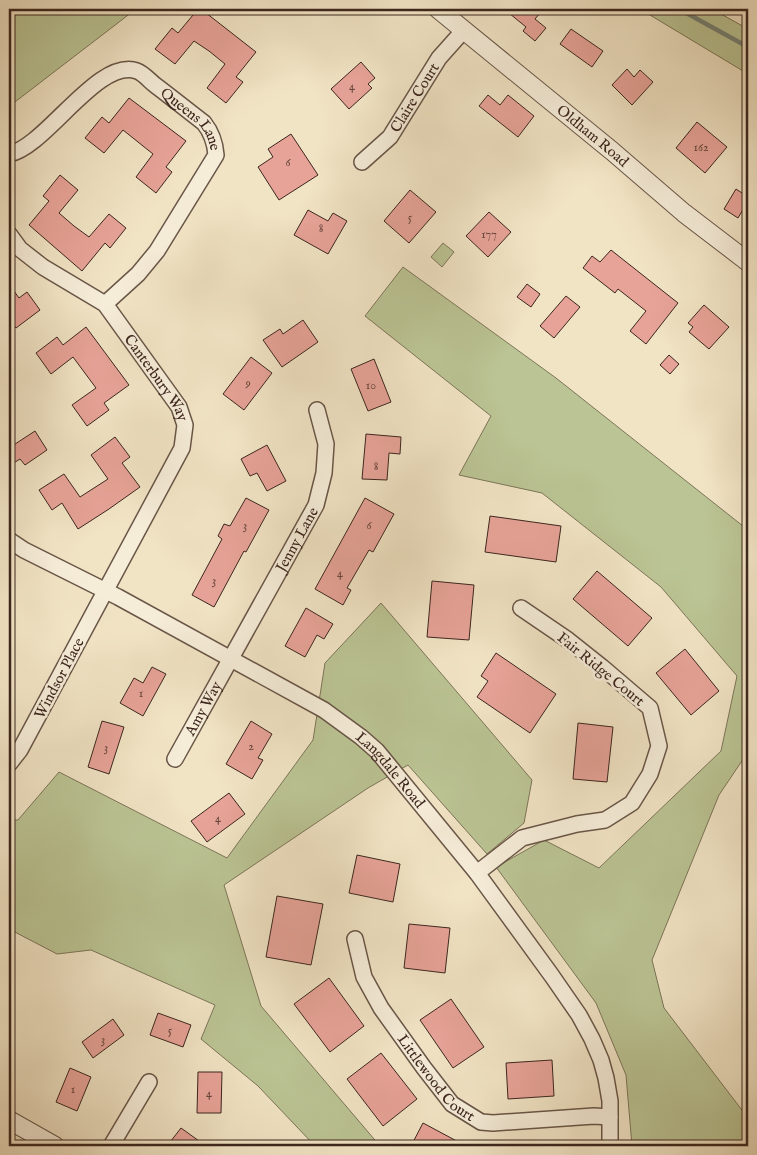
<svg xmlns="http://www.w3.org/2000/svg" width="757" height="1155" font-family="'IM FELL English',serif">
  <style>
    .green { fill: #bbc494; stroke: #7c7559 }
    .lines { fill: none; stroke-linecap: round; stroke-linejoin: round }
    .stream { stroke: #758277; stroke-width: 4.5 }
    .building { fill: #e7a398; stroke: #3c261e }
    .minor-casing { stroke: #695648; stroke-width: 18 }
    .tertiary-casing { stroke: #695648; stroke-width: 20 }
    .minor { stroke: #f6edd9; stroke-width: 15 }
    .tertiary { stroke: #f6edd9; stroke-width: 18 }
    .labels { text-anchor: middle; stroke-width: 5; stroke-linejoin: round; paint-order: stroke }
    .number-label { font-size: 12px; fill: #67453c }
    .street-label { font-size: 15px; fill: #3c261e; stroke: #f6edd9 }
  </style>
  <rect width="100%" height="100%" fill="#f1e4c5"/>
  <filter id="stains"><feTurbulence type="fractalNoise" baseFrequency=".004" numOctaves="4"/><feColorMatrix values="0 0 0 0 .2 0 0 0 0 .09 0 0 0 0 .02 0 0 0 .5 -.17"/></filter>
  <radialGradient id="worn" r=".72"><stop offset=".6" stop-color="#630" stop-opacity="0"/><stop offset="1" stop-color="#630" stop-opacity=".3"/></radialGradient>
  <path class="green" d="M9 9H136L11 105 9 102Z
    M640 9H712L748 29V74Z
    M443 243 454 252 442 267 431 257Z
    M403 267 556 378 748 530V752L719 795 652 960 664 1008 748 1118V1146H632L626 1075 596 1003 496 867 544 840 599 868 721 751 737 676 661 587 542 493 459 475 491 416 365 316Z
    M381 603 532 780 524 823 487 854 408 765 368 788 224 885 261 1006 380 1146H315L258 1086 201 1039 215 1005 91 950 57 954 9 929V820H18L59 772 227 858 313 740 325 663Z"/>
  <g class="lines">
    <path class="stream" d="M679 9 748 47"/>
  </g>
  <path class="building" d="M198 9H201L256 52 236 77 243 82 226 103 207 88 225 64 209 51 194 41 175 64 155 49 172 28 178 33Z
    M504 9H534L540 13 535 19 546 28 535 41 523 31 526 27Z
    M571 29 603 51 592 67 560 44Z
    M361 62 375 78 368 84 372 88 349 109 331 89Z
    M627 69 634 77 640 70 653 82 632 105 612 85Z
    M488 95 500 105 508 95 534 116 518 137 479 106Z
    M129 98 186 141 166 167 172 172 156 193 136 177 153 154 123 130 104 153 85 138 102 117 109 123Z
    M697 122 727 147 705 173 676 148Z
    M291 134 318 175 279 200 258 167 273 157 268 149Z
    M60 175 78 190 59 213 74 226 89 237 109 214 126 228 110 248 105 243 82 271 29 225 49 201 43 196Z
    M736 189 748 197V201L738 218 724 209Z
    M410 190 436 212 409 243 384 221Z
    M308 210 328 221 333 213 347 221 328 254 294 235Z
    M489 212 511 232 488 257 466 236Z
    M611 250 678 303 646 344 630 331 646 311 618 289 615 293 583 268 592 256 600 262Z
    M9 284 19 298 27 292 40 310 16 328 9 319Z
    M527 284 540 294 531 307 517 297Z
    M566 296 580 307 554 338 540 326Z
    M704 305 729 327 709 349 689 332 693 327 688 323Z
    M303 320 318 342 282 367 263 340 280 329 283 334Z
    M86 327 129 385 104 403 109 410 87 426 72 405 96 388 73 357 51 374 36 353 57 337 63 345Z
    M669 355 679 364 670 374 660 365Z
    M251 357 272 373 244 410 223 394Z
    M374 359 391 402 368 411 351 369Z
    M35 431 47 450 25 465 20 459 9 466V448Z
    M366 434 401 437 400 454 389 453 387 480 362 479Z
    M115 437 130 457 122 463 140 487 109 509 78 529 62 503 52 510 39 490 64 474 80 497 108 479 91 455Z
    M267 445 286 481 267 491 257 473 250 476 241 459Z
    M246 498 269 510 246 552 244 551 214 607 192 595 222 539 218 536 224 524 230 526Z
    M365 498 394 514 373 552 369 550 347 588 351 590 343 605 315 589Z
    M490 516 561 526 556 562 485 552Z
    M597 571 652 618 628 646 573 599Z
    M432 581 474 585 469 640 427 637Z
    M306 608 333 624 324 639 317 635 305 657 285 646Z
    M685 649 719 691 691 715 656 673Z
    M496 653 556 694 530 733 477 697 488 681 481 676Z
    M152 667 166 674 143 716 120 703 134 678 143 683Z
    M102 721 124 727 109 774 88 767Z
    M251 721 272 734 258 758 263 760 252 779 226 764Z
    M578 723 613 727 607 782 573 779Z
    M229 793 245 814 207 842 191 821Z
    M357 855 400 864 393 902 349 893Z
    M277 896 323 904 311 965 266 957Z
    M409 924 450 928 445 973 404 968Z
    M329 978 364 1026 330 1052 294 1004Z
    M451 999 484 1047 453 1068 420 1020Z
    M158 1013 191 1025 183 1047 150 1035Z
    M113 1019 124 1035 93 1058 82 1042Z
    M381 1053 417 1099 383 1126 347 1079Z
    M552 1060 554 1096 508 1099 506 1063Z
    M70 1068 91 1077 77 1111 56 1102Z
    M198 1072H222L221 1113H197Z
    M423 1123 466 1146H411Z
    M181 1128 206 1146H167Z"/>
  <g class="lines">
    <defs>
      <g id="minor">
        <path id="s1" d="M9 154C46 147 98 57 137 71 143 73 150 81 155 85 171 97 187 110 204 123 212 133 215 142 216 155L157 251 138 274 105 304"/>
        <path id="s2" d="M362 162 390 137 439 58 464 30"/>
        <path id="s3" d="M9 234 20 249 43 267 105 304 179 407 185 425 182 448 20 750 9 764"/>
        <path id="s4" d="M9 540 24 550 118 597 324 710 361 737 377 751 477 873 552 976 579 1015 592 1039 601 1060 606 1078 610 1101V1146"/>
        <path id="s5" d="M175 759 316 505 324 473 326 444 317 410"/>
        <path d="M477 873 522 838 577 824 605 820 632 803 650 774 659 746 650 708 602 667 568 640 521 608"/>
        <path id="s6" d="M355 939 364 977 381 1008 424 1068 452 1104 481 1122 493 1123 594 1116 610 1117"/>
        <path d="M111 1146 149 1082"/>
      </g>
      <g id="tertiary">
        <path id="s7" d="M438 9 612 151 684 213 748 262"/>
        <path d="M9 1120 55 1146"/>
      </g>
    </defs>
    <use href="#minor" class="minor-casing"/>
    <use href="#tertiary" class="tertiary-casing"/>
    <use href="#minor" class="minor"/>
    <use href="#tertiary" class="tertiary"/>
  </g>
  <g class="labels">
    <g class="number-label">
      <text x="352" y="90">4</text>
      <text x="701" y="151">162</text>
      <text x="288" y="166">6</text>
      <text x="410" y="221">5</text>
      <text x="321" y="232">8</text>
      <text x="489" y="238">177</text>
      <text x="248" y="387">9</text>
      <text x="371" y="389">10</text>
      <text x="376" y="470">8</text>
      <text x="245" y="529">3</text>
      <text x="369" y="529">6</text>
      <text x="340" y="577">4</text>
      <text x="214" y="584">3</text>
      <text x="141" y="697">1</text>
      <text x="251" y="750">2</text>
      <text x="106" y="751">3</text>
      <text x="218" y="822">4</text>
      <text x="170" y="1034">5</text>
      <text x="103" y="1043">3</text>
      <text x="73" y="1093">1</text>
      <text x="209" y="1097">4</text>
    </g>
    <g class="street-label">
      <text dy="5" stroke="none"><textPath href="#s2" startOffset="84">Claire Court</textPath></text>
      <text dy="5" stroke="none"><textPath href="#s1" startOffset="231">Queens Lane</textPath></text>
      <text dy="5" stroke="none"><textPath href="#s7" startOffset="200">Oldham Road</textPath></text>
      <text dy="5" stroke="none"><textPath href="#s3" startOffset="210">Canterbury Way</textPath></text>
      <text dy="5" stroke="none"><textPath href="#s5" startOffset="251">Jenny Lane</textPath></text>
      <text transform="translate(601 669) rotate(39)" y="5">Fair Ridge Court</text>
      <text transform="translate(59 678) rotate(-62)" y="5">Windsor Place</text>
      <text dy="5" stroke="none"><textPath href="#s5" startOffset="58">Amy Way</textPath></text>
      <text dy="5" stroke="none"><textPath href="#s4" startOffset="448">Langdale Road</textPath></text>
      <text dy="5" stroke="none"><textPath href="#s6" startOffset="164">Littlewood Court</textPath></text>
    </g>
  </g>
  <rect width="757" height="1155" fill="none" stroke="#f1e4c5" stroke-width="30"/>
  <rect x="10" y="10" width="737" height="1135" fill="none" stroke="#3c261e" stroke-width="2.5"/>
  <rect x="15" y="15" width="727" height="1125" fill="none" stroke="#3c261e"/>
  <rect width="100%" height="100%" filter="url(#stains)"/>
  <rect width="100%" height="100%" fill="url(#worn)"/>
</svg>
